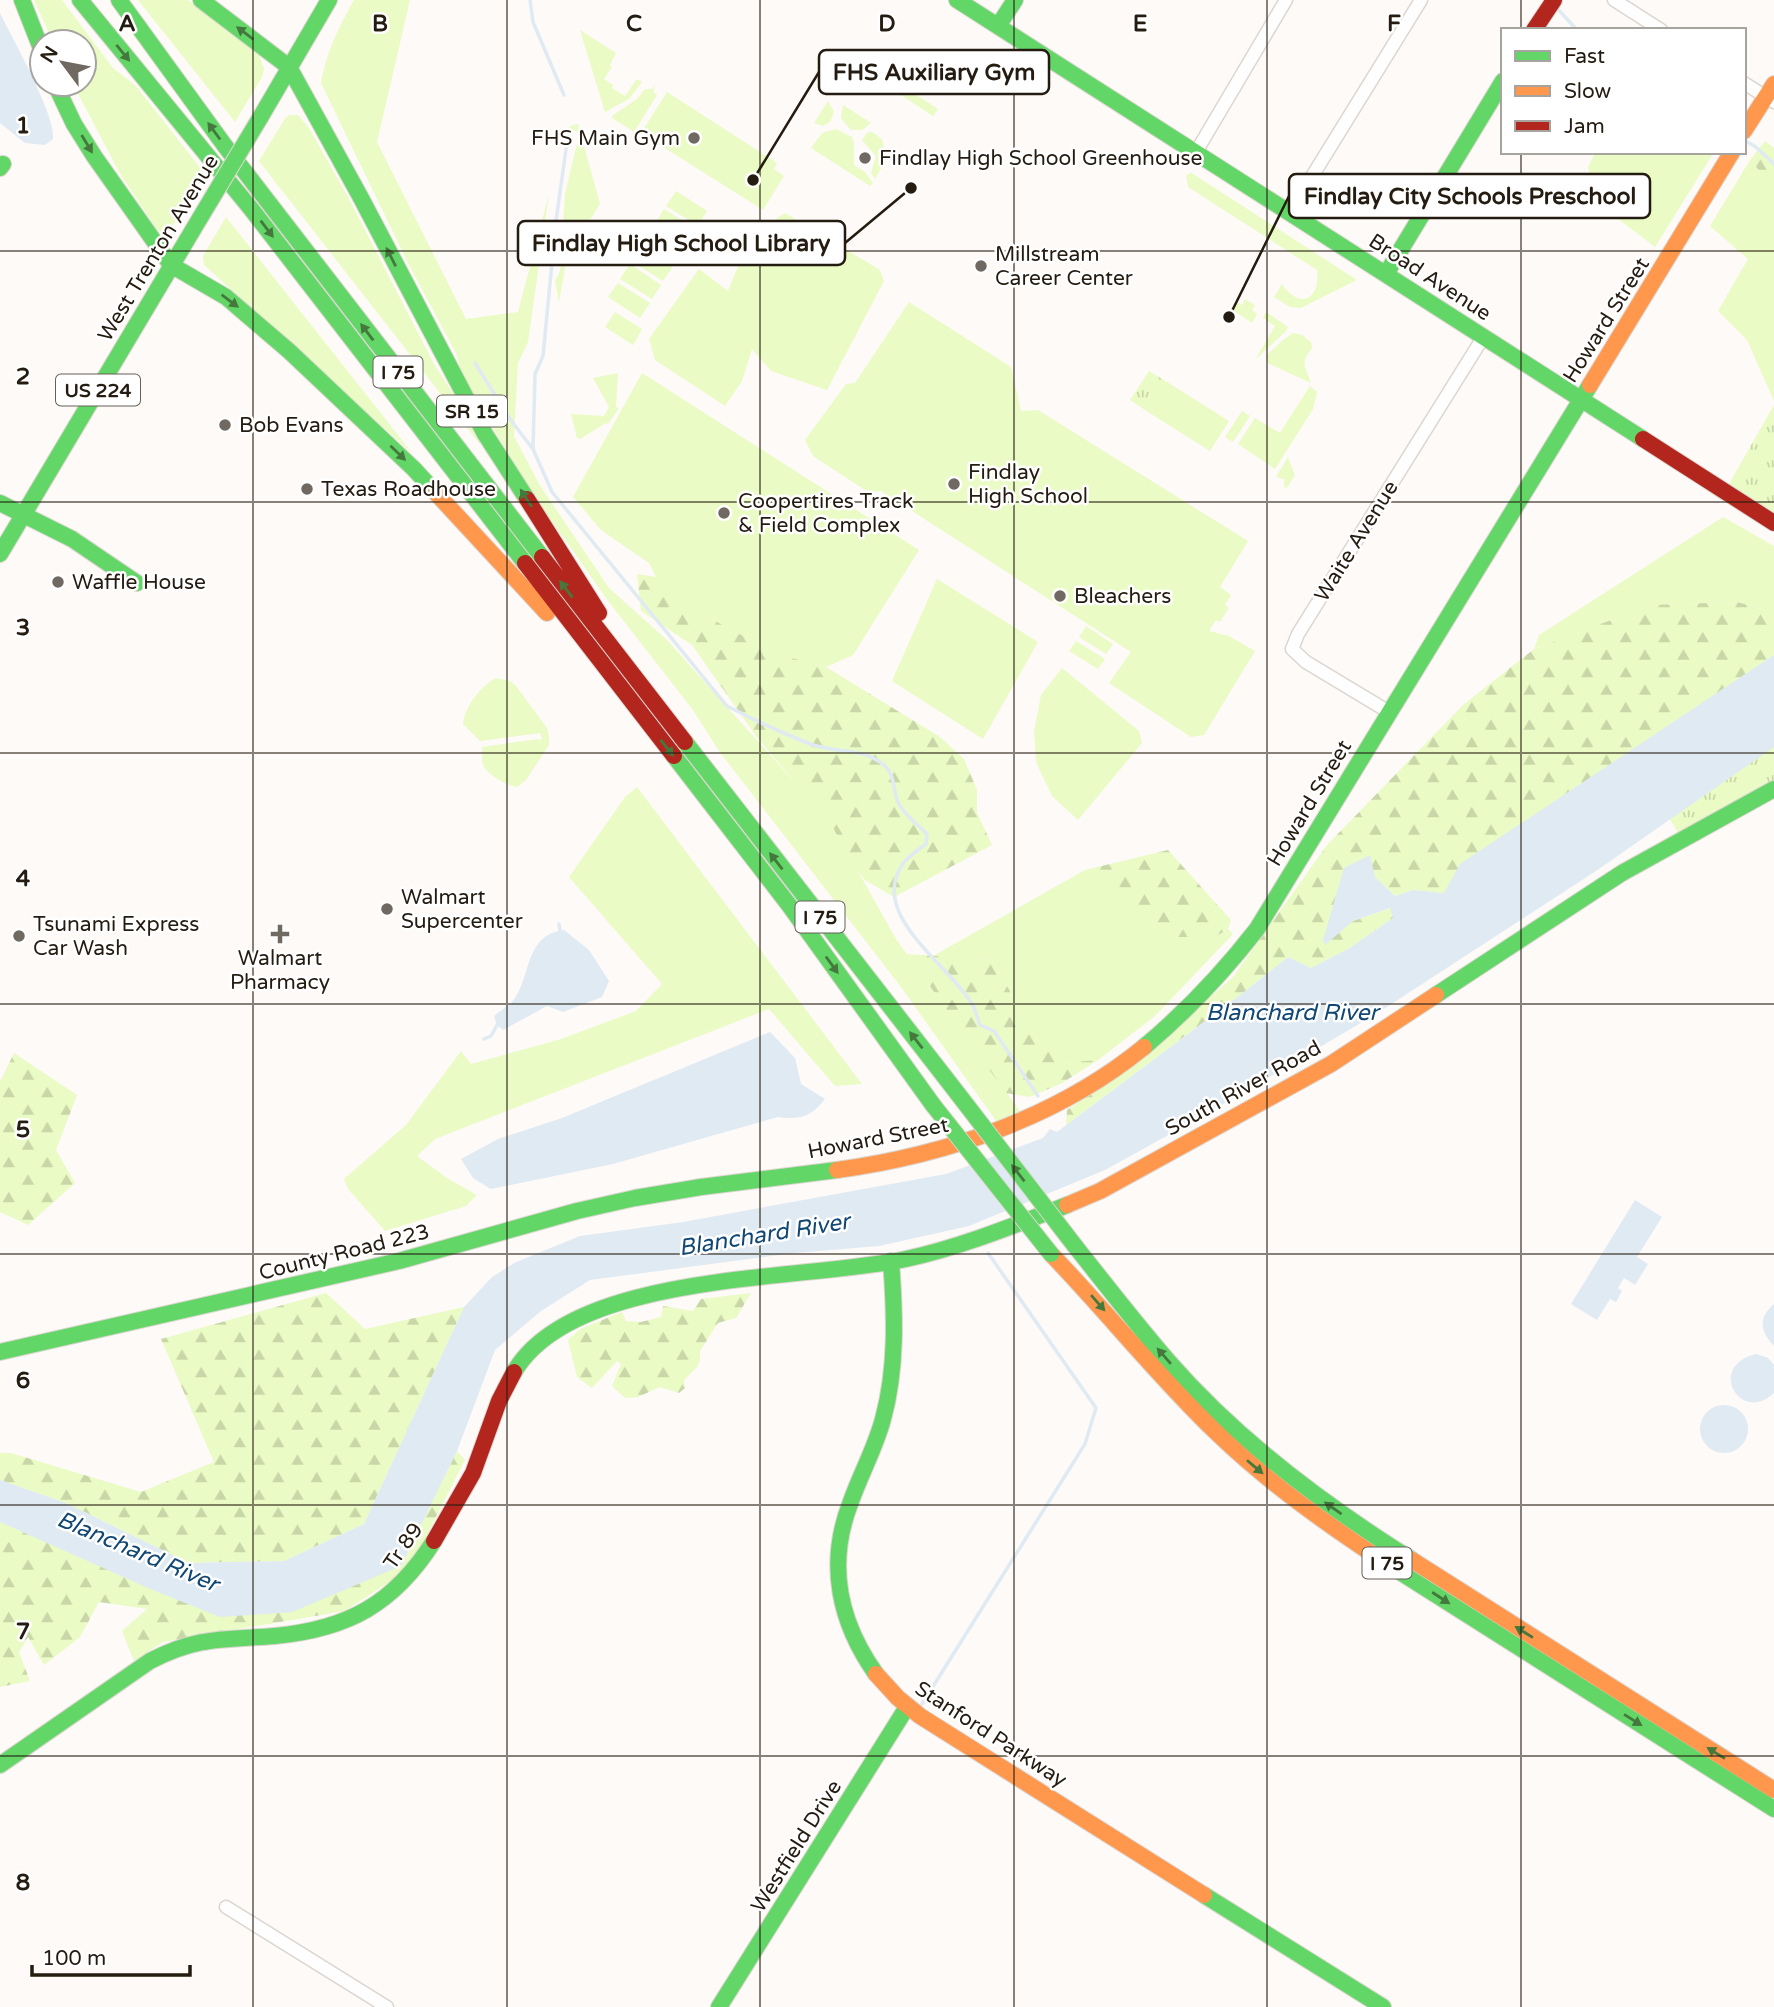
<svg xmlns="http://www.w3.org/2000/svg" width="1774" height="2007" font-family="'Varela Round',sans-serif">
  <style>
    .green { fill: #eafbc5 }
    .forest { fill: url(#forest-firs) }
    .park { fill: url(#park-tufts) }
    .water { fill: #e0eaf3 }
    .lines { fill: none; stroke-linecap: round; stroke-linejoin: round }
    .stream { stroke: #e0eaf3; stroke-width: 3.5 }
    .street-casing { stroke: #dcd6d0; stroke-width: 15 }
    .fast-casing { stroke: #dcd6d0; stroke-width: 18 }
    .slow-casing { stroke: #dcd6d0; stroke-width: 18 }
    .jam-casing { stroke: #dcd6d0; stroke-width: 18 }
    .street { stroke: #fffefe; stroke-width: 12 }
    .fast { stroke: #63d668; stroke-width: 16 }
    .slow { stroke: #ff974d; stroke-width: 16 }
    .jam { stroke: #b3261e; stroke-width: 16 }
    .fast-bridge-casing { stroke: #dcd6d0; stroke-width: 18; stroke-linecap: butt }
    .fast-bridge { stroke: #63d668; stroke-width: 16 }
    .oneway { fill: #44783c }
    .grid { fill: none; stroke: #241b11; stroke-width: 2; stroke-opacity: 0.55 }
    .poi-dot { fill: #706962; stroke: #fff; stroke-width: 2.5 }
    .labels { text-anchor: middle; stroke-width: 5; stroke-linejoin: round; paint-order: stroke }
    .shield { fill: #fff; stroke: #665f58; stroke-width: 2 }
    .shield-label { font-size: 19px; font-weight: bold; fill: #241b11 }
    .poi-label { font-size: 21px; fill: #241b11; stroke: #fff; text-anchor: start }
    .street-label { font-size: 21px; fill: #241b11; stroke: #fff }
    .water-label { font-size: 23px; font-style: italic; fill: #104774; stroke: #fff }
    .grid-label { font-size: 23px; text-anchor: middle; font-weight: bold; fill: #241b11; stroke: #fff; stroke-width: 5; stroke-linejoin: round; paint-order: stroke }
    .leader { fill: none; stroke: #241b11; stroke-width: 2.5 }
    .callout-dot { fill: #241b11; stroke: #fff; stroke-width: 2.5 }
    .callout { fill: #fff; stroke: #241b11; stroke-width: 2.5 }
    .callout-label { font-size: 23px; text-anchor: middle; font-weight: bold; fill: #241b11 }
  </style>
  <defs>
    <pattern id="forest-firs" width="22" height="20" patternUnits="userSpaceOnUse" patternTransform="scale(1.75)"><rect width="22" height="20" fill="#eafbc5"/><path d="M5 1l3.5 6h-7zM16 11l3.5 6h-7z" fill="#c9d7a8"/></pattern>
    <pattern id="park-tufts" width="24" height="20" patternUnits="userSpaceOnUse" patternTransform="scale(1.75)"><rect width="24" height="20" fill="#eafbc5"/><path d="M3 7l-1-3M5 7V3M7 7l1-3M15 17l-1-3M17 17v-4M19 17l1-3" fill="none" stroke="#c9d7a8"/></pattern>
  </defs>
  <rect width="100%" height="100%" fill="#fdfaf7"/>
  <path class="green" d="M34 0H62L113 68 136 86 205 174 170 230 162 234 156 228 119 172 73 84H84V42H53Z
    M138 0H188L259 55 264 69 262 77 235 122Z
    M354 0H410L377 142 466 319 518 312 549 194 528 342 518 363 514 436 539 484 609 588 667 640 799 787 821 805 896 939 1022 1114 997 1122 901 987 719 751 693 710 609 602 532 493 463 378 456 353 408 263 321 83C327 50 338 29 354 0Z
    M580 30 616 53 610 65 612 67 604 79 613 85 612 88 625 96 637 79 642 82 629 99 605 112Z
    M850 52 938 109 933 116 846 59Z
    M655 85 653 92 657 95 634 132 612 118V116L637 99 645 89H652Z
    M667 92 777 163 774 169 784 176 763 210 641 133Z
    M828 101 834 112 830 122 823 126 814 123Z
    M843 105 871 123 862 130H851L841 118Z
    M290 115H298L309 128 348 197 434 364 484 441 479 443 259 161 286 117Z
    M578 124 600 204 567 257 559 302 555 281 560 271 565 194 579 135 576 131H565L571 126Z
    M836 129 852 137 854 144V165L865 172 873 183 870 186 811 148 822 133Z
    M872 132 882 139C887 156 884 165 875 179L871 173 876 156 862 140 867 133Z
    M1596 152H1714L1655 247 1596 202 1588 167Z
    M1750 160 1774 188V401L1747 340 1718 311 1748 259 1710 226Z
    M1190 172 1357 280 1301 308 1290 307 1274 297 1282 284C1299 310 1321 300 1317 270L1188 187 1186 174 1189 175Z
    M676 191 707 211 698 226 666 206Z
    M664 209 696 229 687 244 655 224Z
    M785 213 880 270 884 281 827 390 771 371 752 349 742 381 725 406 655 360 649 339 699 269 728 291C744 252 748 237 785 213Z
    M226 217 413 454 204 265 203 256Z
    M641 246 673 266 663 281 631 261Z
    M630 264 661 285 652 299 620 279Z
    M618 283 650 303 640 318 608 297Z
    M1245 299 1255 305 1252 310 1257 314 1252 323 1231 309 1236 302 1242 305Z
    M909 302 1011 367 1021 411 1038 410 1248 541 1220 587 1231 595 1225 605 1229 608 1220 622 1216 620 1209 631 1229 636 1255 651 1204 735 1191 737 1109 683 1131 652 881 491 868 492 813 456 805 440 846 384 855 383Z
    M615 312 642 329 633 345 605 327Z
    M1265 313H1268L1288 327 1286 331 1255 360 1275 326 1263 318Z
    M1293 333 1302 335 1311 342 1312 348C1299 365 1306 367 1311 383L1267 363 1266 356 1283 340Z
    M618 373 616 407 619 408 608 424 606 423 580 439 577 438 571 414 604 416 609 407 593 378Z
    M642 373 919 550 853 655 826 667 780 655 722 625 671 593 656 577 649 563 601 530 573 497Z
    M1167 382 1229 421 1210 451 1148 412Z
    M1310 386 1317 392 1313 409 1275 469 1238 444 1255 418 1280 433Z
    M1242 411 1250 416 1233 442 1225 437Z
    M1288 457 1295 475 1286 489 1284 487V479L1278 478 1277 475Z
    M1723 517 1774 546V612L1737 602 1651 605 1534 649 1539 635Z
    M937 579 1038 642 983 739 892 681Z
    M1086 626 1113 644 1106 654 1079 637Z
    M1076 641 1105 659 1098 669 1069 651Z
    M1062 668 1139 731 1142 743 1078 820 1052 796 1036 762 1034 732 1041 695Z
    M496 678 510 681 516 686 547 728 549 736V745L526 780 517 787C508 786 485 774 483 764 481 759 483 753 482 747L538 739 540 741 542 738 540 733 480 741 463 724C465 706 480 687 496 678Z
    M637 787 862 1084 835 1086 769 1009 435 1139 417 1156 447 1178 477 1195 466 1206 385 1231 348 1189 344 1179 406 1125 461 1051 471 1064 561 1039 636 1011 662 984 569 877 625 797Z
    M1085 870 1110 895 1215 937 1228 929 1233 934 1155 1016 1098 1060 1062 1063 1039 1042 992 960 933 956Z"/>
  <path class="forest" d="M1765 141 1774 148V188L1750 160Z
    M637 574 656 577 671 593 722 625 780 655 826 667 940 737 964 759 977 790V813L992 845 894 897 865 880 852 863 821 805 799 787 756 736 692 645 641 611Z
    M1737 602 1774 612V655L1550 805 1444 893 1413 890 1395 896 1375 877 1325 944 1353 921 1391 908 1393 918 1348 949 1311 968 1288 957 1244 992 1066 1125 1067 1110 1149 1052 1233 977 1327 845 1463 705 1534 649 1651 605Z
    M1168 850 1231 920 1228 929 1215 937H1178L1146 921 1110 895 1085 870Z
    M907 954 992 960 1039 1042 1062 1063 1098 1060 1062 1083 1030 1097 1006 1093Z
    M14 1053 77 1095 56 1150 75 1183 28 1225 0 1212V1082Z
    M326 1293 365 1329 464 1307 364 1524 284 1561 189 1563 66 1503 0 1480V1453H11L141 1492 214 1462 161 1339Z
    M751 1293 736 1318 718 1323 700 1351V1360L697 1367 684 1380 685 1388 679 1393 660 1387 638 1397 625 1398 612 1386 621 1364 617 1361 592 1388 577 1377 568 1340 580 1329 622 1312 626 1321 641 1322 661 1317 663 1306 693 1311 701 1299Z
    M457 1451 465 1460 419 1550 399 1576 344 1611 163 1642 134 1661 122 1631 147 1609 99 1602 80 1637 44 1665 28 1637 19 1652 30 1681 0 1687V1522L220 1616 401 1566Z"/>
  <path class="park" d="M1149 371 1167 382 1148 412 1130 400Z
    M1774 405V523L1725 491Z
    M1774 699V790L1682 839 1650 786Z"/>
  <path class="water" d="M0 13C12 38 56 115 53 139L45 145 25 143 0 123Z
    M1774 655V747L1596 871 1376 1014 1201 1117 1105 1170 969 1226 879 1246 795 1253 590 1280 541 1311 495 1350 457 1451 401 1566 292 1612 220 1617 148 1588 0 1522V1480L66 1503 189 1563 284 1561 364 1524 464 1307 491 1278 514 1263 580 1236 683 1222 946 1174 1043 1138 1050 1129 1057 1132 1244 992 1288 957 1311 968 1348 949 1393 918 1390 908 1353 921 1325 945 1323 940 1344 868 1370 855 1375 877 1395 896 1413 890 1444 893 1460 864Z
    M564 930 589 950 609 981 602 997 563 1012 547 1006 503 1030 497 1025 494 1016C500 1011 507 1007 512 1002 532 979 523 935 564 930Z
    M770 1032 795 1058 801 1084 825 1099C811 1117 800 1120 778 1117L613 1164 491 1189 473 1178 461 1159 498 1139 562 1118Z
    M1635 1200 1662 1217 1637 1257 1648 1264 1635 1285 1624 1278 1618 1288 1622 1291 1616 1302 1610 1299 1597 1320 1571 1304Z
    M1774 1304V1346C1760 1331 1758 1318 1774 1304Z
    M1756 1354 1768 1358 1774 1365V1393C1740 1425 1706 1366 1756 1354Z
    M1700 1429a24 24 0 1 1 48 0a24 24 0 1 1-48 0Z"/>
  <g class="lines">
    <path class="stream" d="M530 0 533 22 564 95
      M1556 7 1577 30
      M568 135 556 221 543 356 535 374 533 449 552 492 727 706C754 720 782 733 810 744 837 754 864 746 886 767 895 776 893 791 898 802 903 814 918 825 927 834L926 844C919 849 911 855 905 861 864 913 950 965 972 1004 976 1010 977 1018 980 1025L994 1031 1038 1096
      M1744 140 1756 147 1774 164
      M475 363 510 419 532 448
      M559 924 560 931
      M484 1039 491 1036 497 1025
      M922 1704 1085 1444 1096 1408 988 1253"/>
    <defs>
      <path id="street" d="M1614 0 1661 30
        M1744 83 1774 102
        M1196 152 1286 0
        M1290 212 1421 0
        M1389 712 1306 662 1292 649 1298 634 1484 336
        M226 1907 387 2007"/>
      <path id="fast" d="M22 0 42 51
        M80 0 252 210 525 563
        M119 0 225 146 542 557
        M201 0 289 67 361 198 485 434 527 499
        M957 0 1643 439
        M998 26 1015 0
        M55 84 74 124 94 156 171 265 226 297 289 351 414 469 436 493
        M260 118 329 0
        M0 168 3 164
        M1386 274 1503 81
        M0 503 72 539 137 583
        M0 554 200 218
        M685 742 958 1094
        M674 756 789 905 933 1105
        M1436 995 1622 873 1774 789
        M1144 1047C1187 1011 1222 974 1257 929L1590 385
        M1075 1246C1106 1285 1136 1324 1169 1362 1237 1440 1324 1505 1412 1560
        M0 1352 399 1261 577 1211 635 1198 701 1187 837 1170
        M514 1372C573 1271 803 1281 906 1259 961 1247 1015 1225 1067 1205
        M1392 1567 1774 1809
        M876 1674C839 1622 827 1564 850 1504 860 1475 875 1449 883 1419 897 1368 895 1314 891 1261
        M0 1765 150 1661C199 1636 223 1640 275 1636 348 1629 394 1604 434 1541
        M1204 1895 1383 2007
        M719 2007 907 1707"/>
      <path id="slow" d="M1744 131 1774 84
        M1590 385 1732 152
        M436 493 547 613
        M837 1170C946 1155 1057 1118 1144 1047
        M1067 1205 1100 1191 1331 1064 1436 995
        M1051 1254C1108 1313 1159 1378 1218 1434 1271 1485 1331 1527 1392 1567
        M1412 1560 1774 1790
        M876 1674 898 1698 920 1716 1204 1895"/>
      <path id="jam" d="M1534 30 1554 0
        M1643 439 1774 523
        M527 499 599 613
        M542 557 685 742
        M525 563 674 756
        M434 1541 473 1473 499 1401 514 1372"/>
    </defs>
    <use href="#street" class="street-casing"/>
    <use href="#fast" class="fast-casing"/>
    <use href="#slow" class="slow-casing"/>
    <use href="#jam" class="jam-casing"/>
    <use href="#street" class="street"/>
    <use href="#fast" class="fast"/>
    <use href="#slow" class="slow"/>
    <use href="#jam" class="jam"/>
    <defs>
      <path id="fast-bridge" d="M200 218 260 118
        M958 1094 1075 1246
        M933 1105 1051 1254"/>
    </defs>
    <use href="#fast-bridge" class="fast-bridge-casing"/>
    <use href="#fast-bridge" class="fast-bridge"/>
  </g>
  <defs><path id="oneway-solid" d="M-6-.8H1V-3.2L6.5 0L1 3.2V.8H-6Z" transform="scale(1.75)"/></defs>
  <g class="oneway">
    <use href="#oneway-solid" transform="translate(245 33) rotate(-143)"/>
    <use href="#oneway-solid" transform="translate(123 53) rotate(51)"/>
    <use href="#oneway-solid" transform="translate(214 131) rotate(-126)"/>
    <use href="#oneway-solid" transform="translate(87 144) rotate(59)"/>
    <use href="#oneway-solid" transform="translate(267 229) rotate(53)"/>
    <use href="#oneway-solid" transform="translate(391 257) rotate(-117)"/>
    <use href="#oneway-solid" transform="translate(230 301) rotate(37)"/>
    <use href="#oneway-solid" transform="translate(367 332) rotate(-127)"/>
    <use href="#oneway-solid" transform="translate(398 453) rotate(44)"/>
    <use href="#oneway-solid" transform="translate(526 498) rotate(-123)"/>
    <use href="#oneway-solid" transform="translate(566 589) rotate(-128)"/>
    <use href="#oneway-solid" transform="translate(667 748) rotate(52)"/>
    <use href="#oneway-solid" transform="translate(776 861) rotate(-128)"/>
    <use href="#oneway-solid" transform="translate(832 965) rotate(54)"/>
    <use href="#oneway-solid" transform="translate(916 1040) rotate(-128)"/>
    <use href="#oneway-solid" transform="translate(1018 1173) rotate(-128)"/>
    <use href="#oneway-solid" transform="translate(1098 1303) rotate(49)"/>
    <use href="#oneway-solid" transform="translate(1164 1356) rotate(-131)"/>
    <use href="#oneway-solid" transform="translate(1255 1467) rotate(40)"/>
    <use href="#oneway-solid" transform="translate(1333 1508) rotate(-145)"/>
    <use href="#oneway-solid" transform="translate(1441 1598) rotate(33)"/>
    <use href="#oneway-solid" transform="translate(1524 1632) rotate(-148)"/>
    <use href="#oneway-solid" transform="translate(1633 1720) rotate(32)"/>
    <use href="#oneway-solid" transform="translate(1716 1753) rotate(-148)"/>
  </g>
  <path class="grid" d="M253 0V2007M507 0V2007M760 0V2007M1014 0V2007M1267 0V2007M1521 0V30M1521 152V2007M0 251H1774M0 502H1774M0 753H1774M0 1004H1774M0 1254H1774M0 1505H1774M0 1756H1774"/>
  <g class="poi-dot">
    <circle cx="694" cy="138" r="7"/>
    <circle cx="865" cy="158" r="7"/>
    <circle cx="981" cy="266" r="7"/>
    <circle cx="225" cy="425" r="7"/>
    <circle cx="954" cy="484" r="7"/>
    <circle cx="307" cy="489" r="7"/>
    <circle cx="724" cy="513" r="7"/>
    <circle cx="58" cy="582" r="7"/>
    <circle cx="1060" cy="596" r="7"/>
    <circle cx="387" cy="909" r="7"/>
    <path d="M276.5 923.5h7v7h7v7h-7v7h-7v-7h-7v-7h7z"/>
    <circle cx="19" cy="936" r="7"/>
  </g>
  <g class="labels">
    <g class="shield">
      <rect x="373.5" y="356.5" width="49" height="31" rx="5"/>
      <rect x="56" y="374.5" width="84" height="31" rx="5"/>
      <rect x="437" y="395.5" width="70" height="31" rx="5"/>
      <rect x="795.5" y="901.5" width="49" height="31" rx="5"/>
      <rect x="1362.5" y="1547.5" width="49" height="31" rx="5"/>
    </g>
    <g class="shield-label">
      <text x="398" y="379">I 75</text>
      <text x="98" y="397">US 224</text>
      <text x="472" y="418">SR 15</text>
      <text x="820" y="924">I 75</text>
      <text x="1387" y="1570">I 75</text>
    </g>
    <g class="poi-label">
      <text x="680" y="145" text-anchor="end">FHS Main Gym</text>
      <text x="879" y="165">Findlay High School Greenhouse</text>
      <text x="995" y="261">Millstream<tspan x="995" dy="24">Career Center</tspan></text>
      <text x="239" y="432">Bob Evans</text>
      <text x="968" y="479">Findlay<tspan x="968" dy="24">High School</tspan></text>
      <text x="321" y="496">Texas Roadhouse</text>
      <text x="738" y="508">Coopertires Track<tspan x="738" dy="24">&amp; Field Complex</tspan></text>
      <text x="72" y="589">Waffle House</text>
      <text x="1074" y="603">Bleachers</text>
      <text x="401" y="904">Walmart<tspan x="401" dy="24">Supercenter</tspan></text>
      <text x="33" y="931">Tsunami Express<tspan x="33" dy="24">Car Wash</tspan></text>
      <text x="280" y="965" text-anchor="middle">Walmart<tspan x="280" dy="24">Pharmacy</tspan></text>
    </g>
    <g class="street-label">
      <text transform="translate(158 248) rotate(-59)" y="7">West Trenton Avenue</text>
      <text transform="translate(1430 277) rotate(33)" y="7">Broad Avenue</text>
      <text transform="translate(1606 320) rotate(-58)" y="7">Howard Street</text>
      <text transform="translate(1356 541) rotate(-58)" y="7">Waite Avenue</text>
      <text transform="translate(1309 803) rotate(-59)" y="7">Howard Street</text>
      <text transform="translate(1243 1088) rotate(-29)" y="7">South River Road</text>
      <text transform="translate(878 1138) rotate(-11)" y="7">Howard Street</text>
      <text transform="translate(344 1252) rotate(-14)" y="7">County Road 223</text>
      <text transform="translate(403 1546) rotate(-55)" y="7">Tr 89</text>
      <text transform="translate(991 1734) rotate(33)" y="7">Stanford Parkway</text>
      <text transform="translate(796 1846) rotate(-58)" y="7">Westfield Drive</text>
    </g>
    <g class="water-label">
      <text x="1292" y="1020">Blanchard River</text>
      <text transform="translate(764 1234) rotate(-9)" y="8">Blanchard River</text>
      <text transform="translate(138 1551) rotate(23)" y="8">Blanchard River</text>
    </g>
  </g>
  <g class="grid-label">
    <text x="127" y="31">A</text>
    <text x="380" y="31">B</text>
    <text x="634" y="31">C</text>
    <text x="887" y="31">D</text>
    <text x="1140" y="31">E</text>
    <text x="1394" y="31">F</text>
    <text x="23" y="133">1</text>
    <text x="23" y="384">2</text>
    <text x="23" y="635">3</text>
    <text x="23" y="886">4</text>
    <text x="23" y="1137">5</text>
    <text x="23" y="1388">6</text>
    <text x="23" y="1639">7</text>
    <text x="23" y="1890">8</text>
  </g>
  <path class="leader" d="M753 180L819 72M1229 317L1289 196M911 188L845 243"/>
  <g class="callout-dot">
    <circle cx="753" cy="180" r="7"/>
    <circle cx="1229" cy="317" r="7"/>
    <circle cx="911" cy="188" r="7"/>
  </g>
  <g class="callout">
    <rect x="819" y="50" width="230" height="44" rx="7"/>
    <rect x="1289" y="174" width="361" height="44" rx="7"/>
    <rect x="518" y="221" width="327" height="44" rx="7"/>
  </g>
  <g class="callout-label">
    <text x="934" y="80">FHS Auxiliary Gym</text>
    <text x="1470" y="204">Findlay City Schools Preschool</text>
    <text x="681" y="251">Findlay High School Library</text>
  </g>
  <rect x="1501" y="28" width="245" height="126" fill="#ffffff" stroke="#a7a4a0" stroke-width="2"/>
  <rect x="1515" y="51" width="35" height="10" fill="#63d668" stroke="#a7a4a0" stroke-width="2"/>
  <text x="1564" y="63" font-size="21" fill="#241b11">Fast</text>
  <rect x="1515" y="86" width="35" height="10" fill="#ff974d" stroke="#a7a4a0" stroke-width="2"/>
  <text x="1564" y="98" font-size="21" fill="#241b11">Slow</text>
  <rect x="1515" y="121" width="35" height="10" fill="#b3261e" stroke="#a7a4a0" stroke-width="2"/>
  <text x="1564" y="133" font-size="21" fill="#241b11">Jam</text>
  <g transform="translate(63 63) rotate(302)"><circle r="33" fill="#ffffff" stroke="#a7a4a0" stroke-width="2"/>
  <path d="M0-5L12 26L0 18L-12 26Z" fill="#706962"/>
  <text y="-10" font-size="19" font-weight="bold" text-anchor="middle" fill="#241b11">N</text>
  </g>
  <path d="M32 1965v10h158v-10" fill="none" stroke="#241b11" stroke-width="3.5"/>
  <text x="42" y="1965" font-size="21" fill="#241b11" stroke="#ffffff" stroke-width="5" paint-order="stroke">100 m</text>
</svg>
